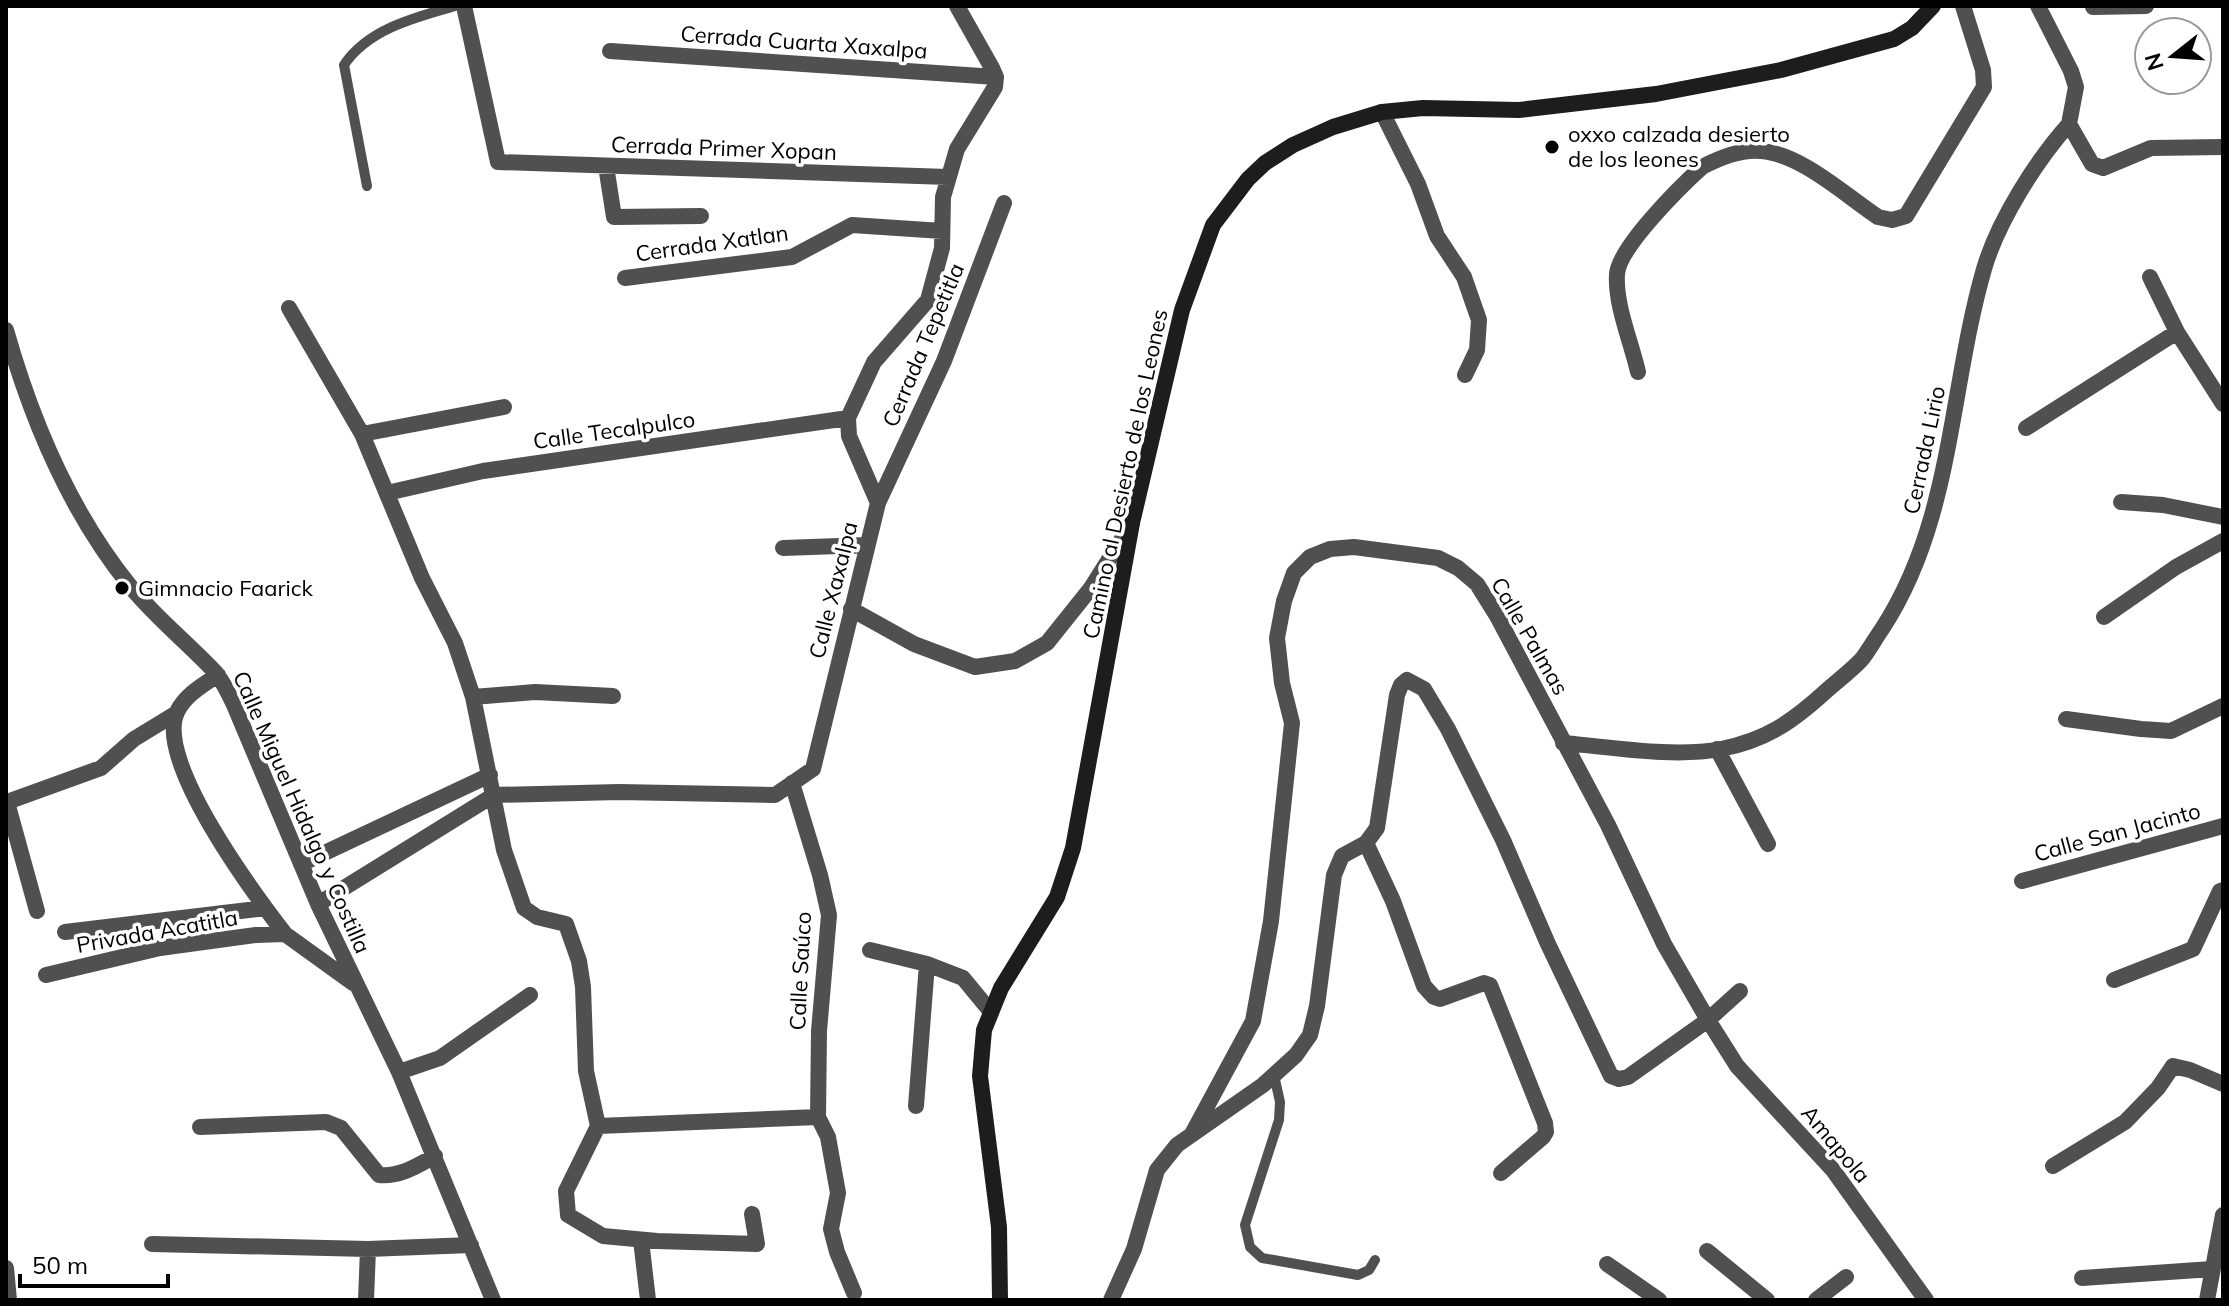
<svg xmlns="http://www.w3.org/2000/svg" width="2229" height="1306" font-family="Mulish,sans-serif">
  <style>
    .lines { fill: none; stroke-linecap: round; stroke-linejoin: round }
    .lane { stroke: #505050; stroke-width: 10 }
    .street { stroke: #505050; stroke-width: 16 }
    .secondary { stroke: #1d1d1d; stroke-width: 16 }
    .poi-dot { fill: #000; stroke: #fff; stroke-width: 3 }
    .labels { text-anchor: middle; stroke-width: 7; stroke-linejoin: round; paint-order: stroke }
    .street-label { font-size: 22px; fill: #000; stroke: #fff }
    .poi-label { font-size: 22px; fill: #000; stroke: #fff; text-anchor: start }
  </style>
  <rect width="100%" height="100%" fill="#fff"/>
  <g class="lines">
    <path class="lane" d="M367 186 344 65C368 29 416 17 455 6
      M1274 1075 1280 1102 1279 1120 1245 1225 1250 1247 1262 1258 1358 1275 1369 1270 1375 1260"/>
    <path class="street" d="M464 6 498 162 948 177
      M2038 6 2071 71 2076 87 2069 124 2092 164 2103 168 2151 148 2223 147
      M2093 7 2146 6
      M610 51 996 77
      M1382 112 1418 184 1437 236 1464 277 1479 320 1477 350 1465 375
      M606 166 614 217 701 216
      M2150 277 2177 332 2223 404
      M625 278 792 257 852 225 942 231
      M289 308 362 434 422 578 455 643 473 697 504 850 524 908 537 917 566 924 579 961 583 987 586 1071 598 1126 566 1191 568 1215 603 1236 657 1241 757 1244 752 1214
      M6 330C32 422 70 512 130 586 156 618 188 643 216 673 223 682 229 694 234 705L318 904 399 1072 493 1300
      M1638 372C1631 341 1615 305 1617 274 1619 247 1681 186 1702 167 1719 158 1741 149 1761 151 1801 154 1845 195 1878 217L1892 220 1906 216 1984 87 1983 70 1963 6
      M2026 428 2177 332
      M362 434 504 407
      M387 493 483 471 848 418
      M2121 502 2163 505 2223 517
      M878 503 849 436 848 418 874 362 928 300 942 248 943 197 957 149 995 87 996 77 992 68 957 6
      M783 548 867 545
      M851 609 914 644 975 667 1015 661 1047 643 1091 588 1132 523
      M2104 617 2176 567 2223 541
      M218 675C203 685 185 695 177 712 154 760 255 895 285 934
      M473 697 535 692 613 696
      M2066 719 2141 729 2171 731 2223 706
      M1563 743C1612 747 1673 758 1721 749 1766 740 1792 722 1825 692 1837 681 1851 671 1862 659 1869 650 1875 639 1882 629 1953 520 1949 391 1984 269 1998 221 2036 161 2069 124
      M1717 749 1768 844
      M792 783 820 875 829 915 819 1031 818 1117 828 1137 838 1193 831 1229 837 1252 854 1293
      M1366 843 1393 901 1424 986 1434 997 1440 999 1484 983 1490 985 1545 1123 1546 1132 1543 1137 1501 1173
      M301 864 490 775
      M2022 881 2223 826
      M318 904 494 795 619 792 775 795 813 769 878 503 944 361 1004 203
      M37 911 7 802 101 768 134 739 175 714
      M65 932 265 908
      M870 950 927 964 963 978 991 1012
      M46 975 160 948 256 935 285 934 353 983
      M2114 980 2193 949 2220 891 2223 890
      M399 1072 440 1058 530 995
      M916 1106 927 964
      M598 1126 818 1117
      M200 1127 326 1122 341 1128 379 1175C400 1177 417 1166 435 1156
      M1192 1134 1253 1021 1271 921 1292 723 1282 683 1277 638 1284 601 1294 573 1310 557 1330 549 1354 547 1438 558 1458 568 1477 584 1497 616 1608 825 1664 944 1708 1020 1737 1066 1833 1170 1926 1300
      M2053 1166 2125 1122 2158 1088 2173 1066 2190 1070 2223 1084
      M641 1240 648 1300
      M152 1244 368 1249 471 1245
      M1707 1251 1767 1300
      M1607 1264 1659 1300
      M6 1268 9 1300
      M2082 1278 2212 1269
      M366 1300 368 1249
      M1111 1300 1134 1249 1157 1170 1177 1145 1263 1085 1296 1055 1310 1035 1317 1006 1334 875 1342 856 1366 843 1377 828 1397 695 1401 685 1407 680 1424 689 1448 729 1503 840 1548 944 1611 1076 1619 1079 1628 1077 1708 1020 1740 991
      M1816 1300 1846 1277
      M2207 1300 2223 1215"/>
    <path class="secondary" d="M1000 1300 999 1227 980 1076 984 1030 1001 988 1057 897 1073 848 1132 523 1182 310 1213 225 1248 179 1265 163 1293 145 1333 127 1382 112 1423 108 1519 110 1656 94 1781 70 1894 39 1912 28 1933 6"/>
  </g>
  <g class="poi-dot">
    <circle cx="1552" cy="147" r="8"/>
    <circle cx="122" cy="588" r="8"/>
  </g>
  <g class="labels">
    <g class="street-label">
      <text transform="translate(804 42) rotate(4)" y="8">Cerrada Cuarta Xaxalpa</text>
      <text transform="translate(724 148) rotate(2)" y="8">Cerrada Primer Xopan</text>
      <text transform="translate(712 243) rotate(-8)" y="8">Cerrada Xatlan</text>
      <text transform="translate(923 345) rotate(-67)" y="8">Cerrada Tepetitla</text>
      <text transform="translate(614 430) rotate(-8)" y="8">Calle Tecalpulco</text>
      <text transform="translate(1924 450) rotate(-78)" y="8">Cerrada Lirio</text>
      <text transform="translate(1125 474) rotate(-78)" y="8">Camino al Desierto de los Leones</text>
      <text transform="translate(833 590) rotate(-76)" y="8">Calle Xaxalpa</text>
      <text transform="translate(1530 636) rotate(60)" y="8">Calle Palmas</text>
      <text transform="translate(302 812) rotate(66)" y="8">Calle Miguel Hidalgo y Costilla</text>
      <text transform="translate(2117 832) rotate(-15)" y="8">Calle San Jacinto</text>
      <text transform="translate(157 931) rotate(-10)" y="8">Privada Acatitla</text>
      <text transform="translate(800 971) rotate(-87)" y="8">Calle Saúco</text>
      <text transform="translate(1836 1144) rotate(50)" y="8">Amapola</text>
    </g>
    <g class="poi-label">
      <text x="1568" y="142">oxxo calzada desierto<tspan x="1568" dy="25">de los leones</tspan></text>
      <text x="138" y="596">Gimnacio Faarick</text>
    </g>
  </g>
  <rect width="2229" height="1306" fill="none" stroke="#000000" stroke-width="16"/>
  <g transform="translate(2173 56) rotate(253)"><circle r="38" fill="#ffffff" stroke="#999999" stroke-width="2"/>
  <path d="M0-6L14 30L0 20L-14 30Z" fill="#000000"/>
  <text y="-12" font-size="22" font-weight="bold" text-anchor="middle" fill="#000000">N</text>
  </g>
  <path d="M20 1274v12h148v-12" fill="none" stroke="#000000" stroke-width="4"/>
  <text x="32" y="1274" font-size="24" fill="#000000" stroke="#ffffff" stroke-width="6" paint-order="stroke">50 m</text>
</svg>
